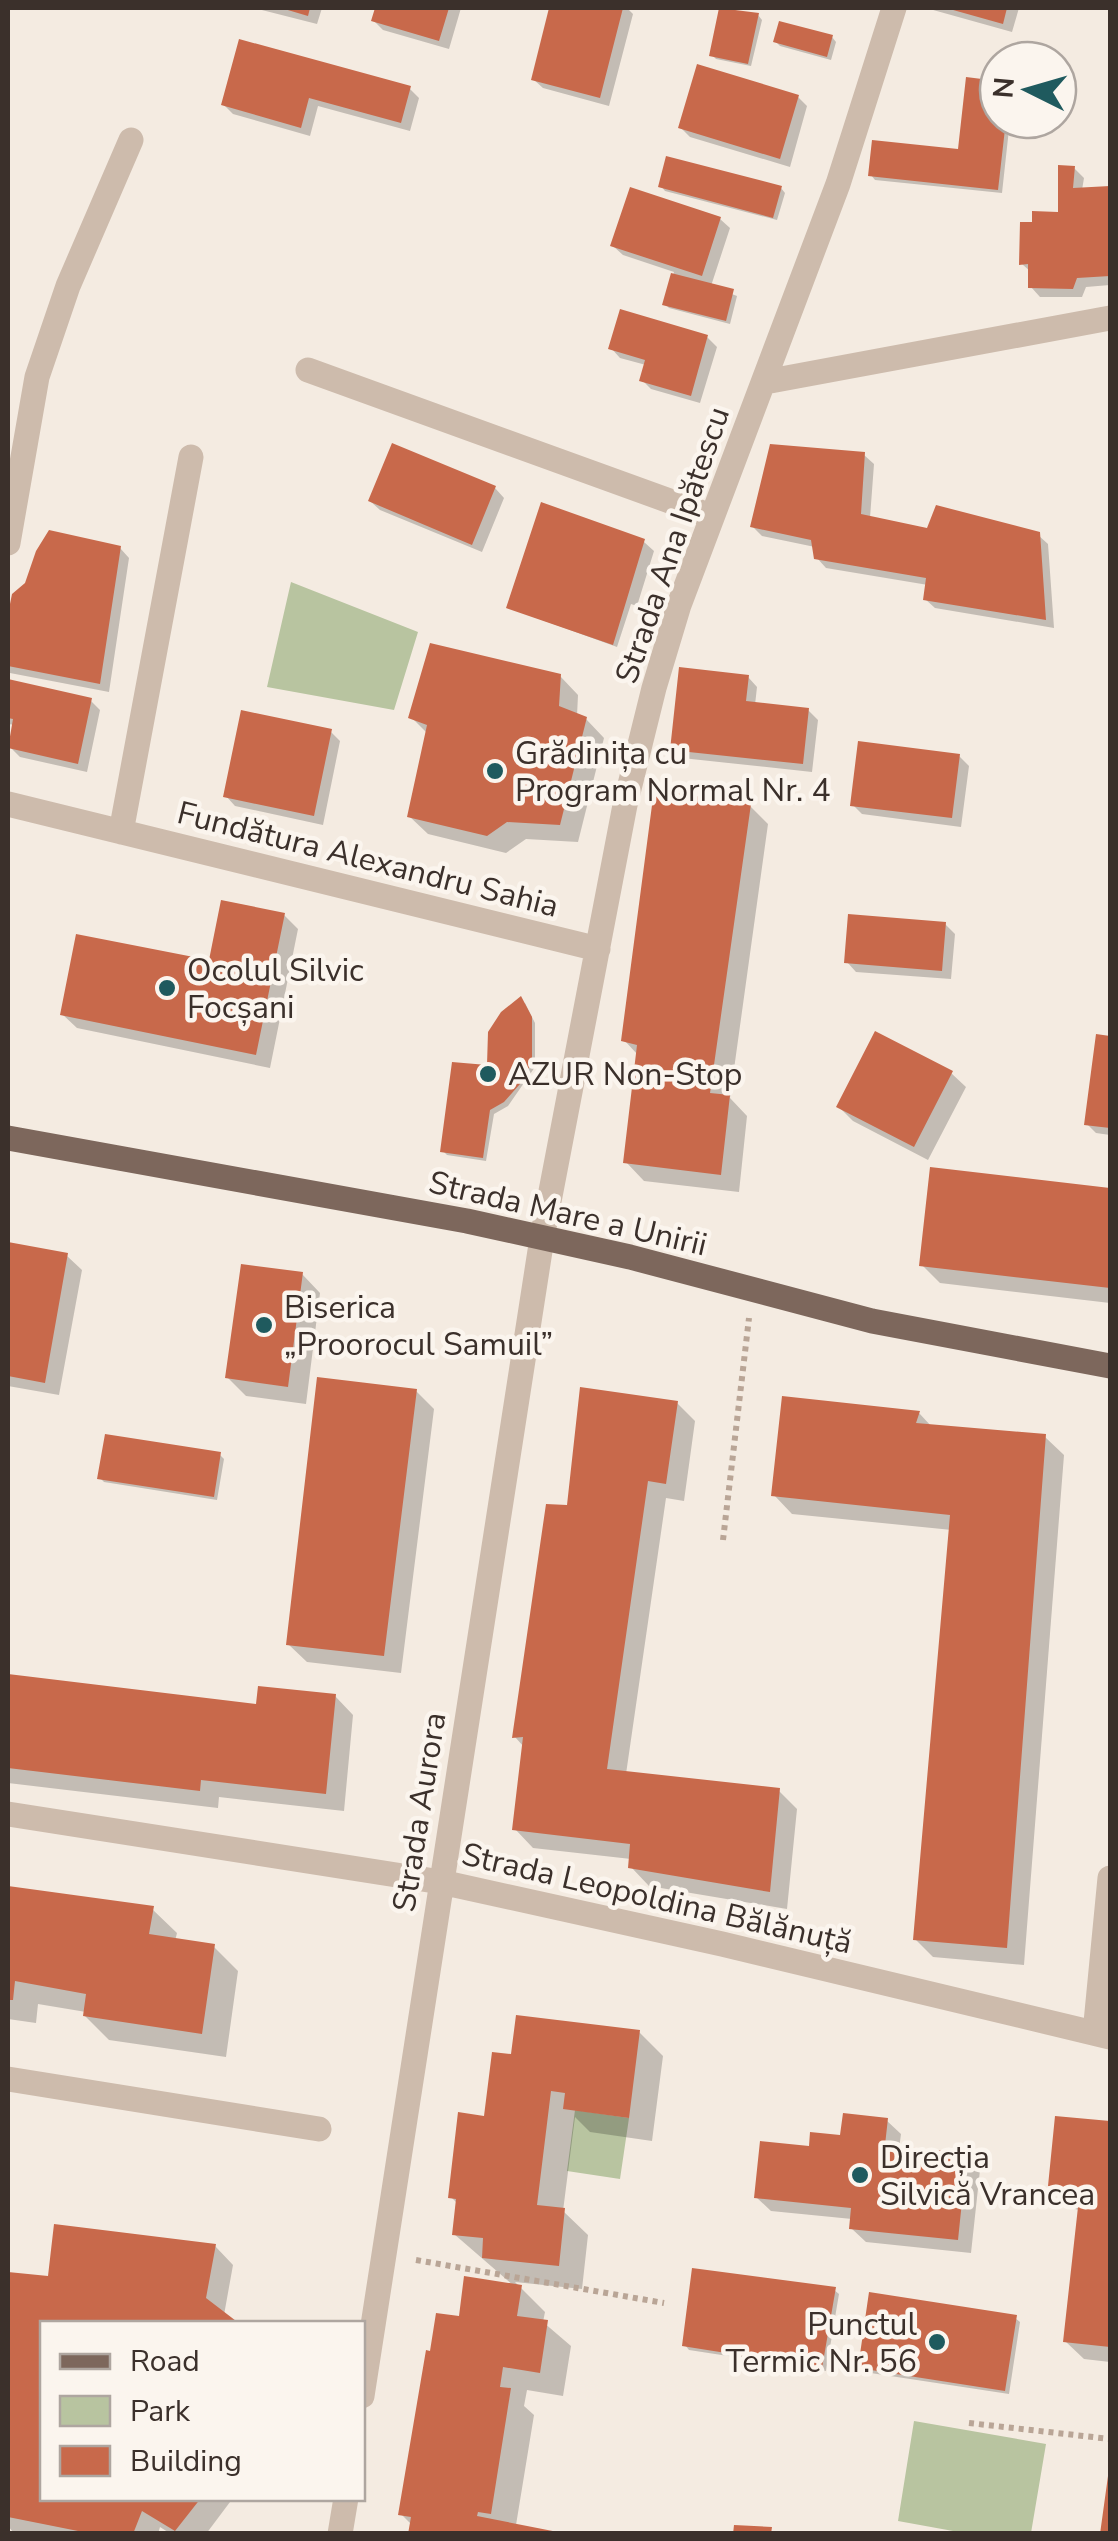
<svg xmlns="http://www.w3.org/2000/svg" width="1118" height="2541" font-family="'Nunito Sans',sans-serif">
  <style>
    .green { fill: #b8c4a0 }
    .shadow { fill: #0003 }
    .building { fill: #c8694b }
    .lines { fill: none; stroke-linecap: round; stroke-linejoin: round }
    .path { stroke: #b9a596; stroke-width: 6; stroke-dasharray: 5 5; stroke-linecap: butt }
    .minor { stroke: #cdbbac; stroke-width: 25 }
    .major { stroke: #7d675c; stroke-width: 25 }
    .poi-dot { fill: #1f5a5e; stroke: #fbf5ee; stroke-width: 4 }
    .labels { text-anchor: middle; stroke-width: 9; stroke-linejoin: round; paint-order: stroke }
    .street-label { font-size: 32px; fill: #3b302b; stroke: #fbf5ee }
    .poi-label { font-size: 32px; fill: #3b302b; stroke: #fbf5ee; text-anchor: start }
  </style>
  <rect width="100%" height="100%" fill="#f4ebe1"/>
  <path class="green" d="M291 582 418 632 394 710 267 687Z
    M575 2110 629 2118 620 2179 567 2171Z
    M914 2421 1046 2444 1031 2533H964L898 2521Z"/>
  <path class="shadow" d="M254 8H322L317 24Z
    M378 8H461L449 49 383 30 374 21Z
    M552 8H627L633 14 609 106 543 88 533 79Z
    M722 8 758 15 762 20 751 66 716 59 712 55Z
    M926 8H1019L1012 32Z
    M832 37 836 42 831 60 780 46 776 42Z
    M998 83V120H1010L1002 193 875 180 871 175 960 151Z
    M409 88 419 98 410 131 318 106 310 136 233 114 224 105Z
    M798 97 807 106 790 167 690 137 681 128Z
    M1074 168 1084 178 1082 190 1110 189V285L1086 287 1082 297H1040L1031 287V272L1022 264 1060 214Z
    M661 186 781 188 785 193 777 220 665 191Z
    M720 219 730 228 711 286 737 296 730 324 669 308 665 304 674 272 623 255 613 246Z
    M707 337 717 347 700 403 651 389 642 380 646 365 620 358 611 348Z
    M864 455 874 464 870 518 929 531 1038 535 1048 544 1054 628 935 608 925 599 928 585 826 568 817 558 815 547 762 536 753 527Z
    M495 488 504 498 482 552 380 510 370 501Z
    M644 542 654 551 637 606 631 604 617 647 509 608Z
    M120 548 129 558 109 692 10 673 8 626 14 595Z
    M560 676 578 695 577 716 586 719 604 738 578 842 526 839 506 853 428 834 409 816 428 734 411 717Z
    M748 677 757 687 755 705 808 710 818 720 812 772 682 758 673 749Z
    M8 682 91 701 100 710 87 772 20 757 10 747 15 725 8 724Z
    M331 732 340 741 323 825 235 806 226 796Z
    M959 756 969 766 961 827 862 814 853 805Z
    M750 806 768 824 730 1098 747 1116 739 1192 644 1181 626 1162 638 1055 624 1040Z
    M284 915 298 929 270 1068 77 1028 62 1014 211 963Z
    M945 924 955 934 951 979 856 972 847 962Z
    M525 1003 535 1023V1067L508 1106 494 1114 486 1161 447 1155 443 1151Z
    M1098 1036 1110 1038V1135L1096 1133 1087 1124Z
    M951 1073 966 1087 928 1160 853 1121 839 1107Z
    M932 1169 1110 1192V1303L940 1283 922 1265Z
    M8 1245 67 1256 82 1270 59 1395 8 1386Z
    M302 1274 320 1293 306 1404 246 1396 228 1378Z
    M416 1391 434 1409 401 1673 307 1662 288 1644Z
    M677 1403 695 1421 684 1501 666 1498 626 1774 779 1791 797 1809 787 1909 649 1886 631 1867V1859L533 1848 515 1829 524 1747 515 1737 569 1508Z
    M919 1413 932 1427 1045 1437 1064 1455 1024 1965 933 1957 915 1939 952 1530 792 1514 774 1495Z
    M220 1455 224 1459 217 1500 104 1482 100 1478Z
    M8 1676 258 1707 335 1696 353 1715 344 1811 219 1797 218 1808 8 1783Z
    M8 1889 152 1909 177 1933 175 1941 214 1947 238 1971 226 2057 109 2040 85 2016 86 2012 38 2004 36 2023 8 2019Z
    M639 2032 663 2056 652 2141 590 2132 575 2117 563 2211 588 2235 582 2289 515 2282 545 2312 543 2322 571 2346 563 2396 527 2390 524 2406 534 2415 516 2525H412L401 2514 432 2354 461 2319 514 2286 454 2234 458 2204 451 2197 513 2057Z
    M1057 2118 1110 2124V2362L1084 2359 1065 2341 1080 2210 1075 2209 1051 2185Z
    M886 2120 901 2134 899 2149 966 2156 980 2170 971 2253 866 2242 851 2228 852 2219 771 2211 756 2197 811 2149Z
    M215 2246 233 2265 224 2315 42 2324V2498H233L206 2534H171L160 2527 158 2534 13 2532 8 2526V2275L50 2278Z
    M834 2290 839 2294 826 2371 689 2350 685 2345Z
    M1015 2318 1020 2322 1009 2394 864 2372 860 2367Z
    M1110 2477V2534H1103Z"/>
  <path class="building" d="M281 8H310L308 16Z
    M375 8H449L439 41 371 21Z
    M549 8H623L600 98 531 80Z
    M719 8 759 13 748 64 709 56Z
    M946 8H1007L1003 24Z
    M779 21 833 35 827 57 773 42Z
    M239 39 411 86 401 123 309 98 301 128 221 105Z
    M697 64 799 95 780 159 678 128Z
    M966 77 998 81V120H1006L998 190 868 176 872 140 958 149Z
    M666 156 782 186 773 218 658 187Z
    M1058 165 1075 166 1073 188 1110 186V276L1077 278 1073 289 1028 288V264L1019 265 1020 222H1032V211L1058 212Z
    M630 187 721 217 702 276 610 246Z
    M671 273 734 289 726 321 662 305Z
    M620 309 708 335 691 396 639 381 645 360 608 349Z
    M392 443 496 486 472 545 368 501Z
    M770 444 865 452 861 514 927 528 936 505 1040 532 1046 620 923 600 926 578 814 559 811 540 750 527Z
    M541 502 645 539 613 645 506 608Z
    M49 530 121 546 100 684 8 666V614L12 594 25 583 36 551Z
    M430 643 561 674 559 706 587 717 560 825 507 822 487 836 407 817 427 725 408 718Z
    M679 667 749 675 746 701 809 708 803 764 670 750Z
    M8 679 92 698 78 764 8 748 13 719 8 718Z
    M241 710 332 729 314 816 223 797Z
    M858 741 960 754 952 818 850 806Z
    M654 790 751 804 710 1093 730 1095 721 1175 623 1163 637 1045 621 1041Z
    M221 900 285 913 256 1055 60 1015 76 934 209 960Z
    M848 914 946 922 942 971 844 963Z
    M521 996 532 1017V1062L520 1084 504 1102 490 1110 483 1158 440 1152 452 1062 487 1065 488 1032 501 1012Z
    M875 1031 953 1071 914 1147 836 1107Z
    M1096 1034 1110 1036V1128L1084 1125Z
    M930 1167 1110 1188V1288L919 1266Z
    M8 1242 68 1253 45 1383 8 1376Z
    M241 1264 303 1272 288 1387 225 1378Z
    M317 1377 417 1389 384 1656 286 1645Z
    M580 1387 678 1401 666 1484 648 1481 607 1769 780 1788 770 1892 628 1868 630 1844 512 1830 523 1737 512 1738 546 1504 567 1505Z
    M782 1396 920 1411 916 1423 1046 1434 1007 1948 913 1940 950 1515 771 1496Z
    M105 1434 221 1452 214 1497 97 1479Z
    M8 1674 256 1704 258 1686 336 1694 326 1794 201 1780 200 1791 8 1768Z
    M8 1886 154 1906 149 1934 215 1944 202 2034 83 2016 86 1994 15 1981 13 2000H8Z
    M516 2015 640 2030 629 2118 563 2109 565 2093 551 2091 537 2205 565 2208 559 2266 482 2258 483 2238 452 2235 456 2199 448 2198 458 2112 484 2116 492 2052 511 2054Z
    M843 2113 888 2118 885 2145 967 2153 958 2240 849 2229 851 2208 754 2198 760 2141 809 2146 810 2132 840 2135Z
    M1055 2116 1110 2121V2347L1063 2342 1080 2189 1048 2186Z
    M54 2224 216 2244 206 2298 240 2324H42V2498H201L175 2531 142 2511 133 2534H93L8 2517V2272L48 2276Z
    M692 2268 836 2287 822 2368 682 2346Z
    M464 2276 522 2285 517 2316 548 2320 540 2373 503 2367 500 2387 511 2388 491 2514 478 2512 477 2516 568 2534H408L411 2517 398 2515 426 2350 430 2351 436 2313 459 2316Z
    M869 2292 1017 2315 1005 2391 858 2368Z
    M1108 2476 1110 2534H1100Z
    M734 2525 772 2527 771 2534H733Z"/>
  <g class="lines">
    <path class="path" d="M723 1540 749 1318
      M416 2260 664 2303
      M969 2423 1110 2439"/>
    <path class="minor" d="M308 370 711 516
      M765 382 1110 318
      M8 543 37 377 68 286 131 140
      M8 804 598 949
      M121 832 191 457
      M8 1814 441 1882 722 1944 1110 2037
      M1095 2033 1110 1878
      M8 2079 319 2129
      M362 2396 542 1238 625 805 654 688 679 605 838 184 894 8
      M340 2534 346 2498"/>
    <path class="major" d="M8 1138 467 1221 630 1257 872 1321 1110 1366"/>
  </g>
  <g class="poi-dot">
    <circle cx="495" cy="771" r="10"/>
    <circle cx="167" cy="988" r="10"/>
    <circle cx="488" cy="1074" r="10"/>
    <circle cx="264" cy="1325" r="10"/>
    <circle cx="860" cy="2175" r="10"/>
    <circle cx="937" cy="2342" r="10"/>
  </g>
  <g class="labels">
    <g class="street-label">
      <text transform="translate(672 545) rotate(-71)" y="11">Strada Ana Ipătescu</text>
      <text transform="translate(368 859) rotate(14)" y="11">Fundătura Alexandru Sahia</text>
      <text transform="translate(568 1213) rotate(13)" y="11">Strada Mare a Unirii</text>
      <text transform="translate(419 1812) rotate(-81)" y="11">Strada Aurora</text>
      <text transform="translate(657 1898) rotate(13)" y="11">Strada Leopoldina Bălănuță</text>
    </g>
    <g class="poi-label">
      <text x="515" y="764">Grădinița cu<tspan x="515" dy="37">Program Normal Nr. 4</tspan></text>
      <text x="187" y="981">Ocolul Silvic<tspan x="187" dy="37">Focșani</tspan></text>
      <text x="508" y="1085">AZUR Non-Stop</text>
      <text x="284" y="1318">Biserica<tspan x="284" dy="37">„Proorocul Samuil”</tspan></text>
      <text x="880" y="2168">Direcția<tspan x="880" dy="37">Silvică Vrancea</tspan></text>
      <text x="917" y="2335" text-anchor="end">Punctul<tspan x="917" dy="37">Termic Nr. 56</tspan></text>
    </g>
  </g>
  <rect width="1118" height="2541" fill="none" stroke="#3b302b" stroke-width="20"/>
  <rect x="40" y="2321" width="325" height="180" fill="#fbf5ee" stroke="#aea6a0" stroke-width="2.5"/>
  <rect x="60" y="2354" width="50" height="15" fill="#7d675c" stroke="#aea6a0" stroke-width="2.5"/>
  <text x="130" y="2371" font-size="30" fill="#3b302b">Road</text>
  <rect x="60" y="2396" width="50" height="30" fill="#b8c4a0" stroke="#aea6a0" stroke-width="2.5"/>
  <text x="130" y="2421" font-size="30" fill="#3b302b">Park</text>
  <rect x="60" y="2446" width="50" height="30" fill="#c8694b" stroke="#aea6a0" stroke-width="2.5"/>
  <text x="130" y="2471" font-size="30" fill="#3b302b">Building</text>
  <g transform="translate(1028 90) rotate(275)"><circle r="48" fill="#fbf5ee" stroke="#aea6a0" stroke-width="2.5"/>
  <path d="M0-8L18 38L0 25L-18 38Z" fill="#1f5a5e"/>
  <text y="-15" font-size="28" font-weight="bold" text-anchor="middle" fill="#3b302b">N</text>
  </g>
</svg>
